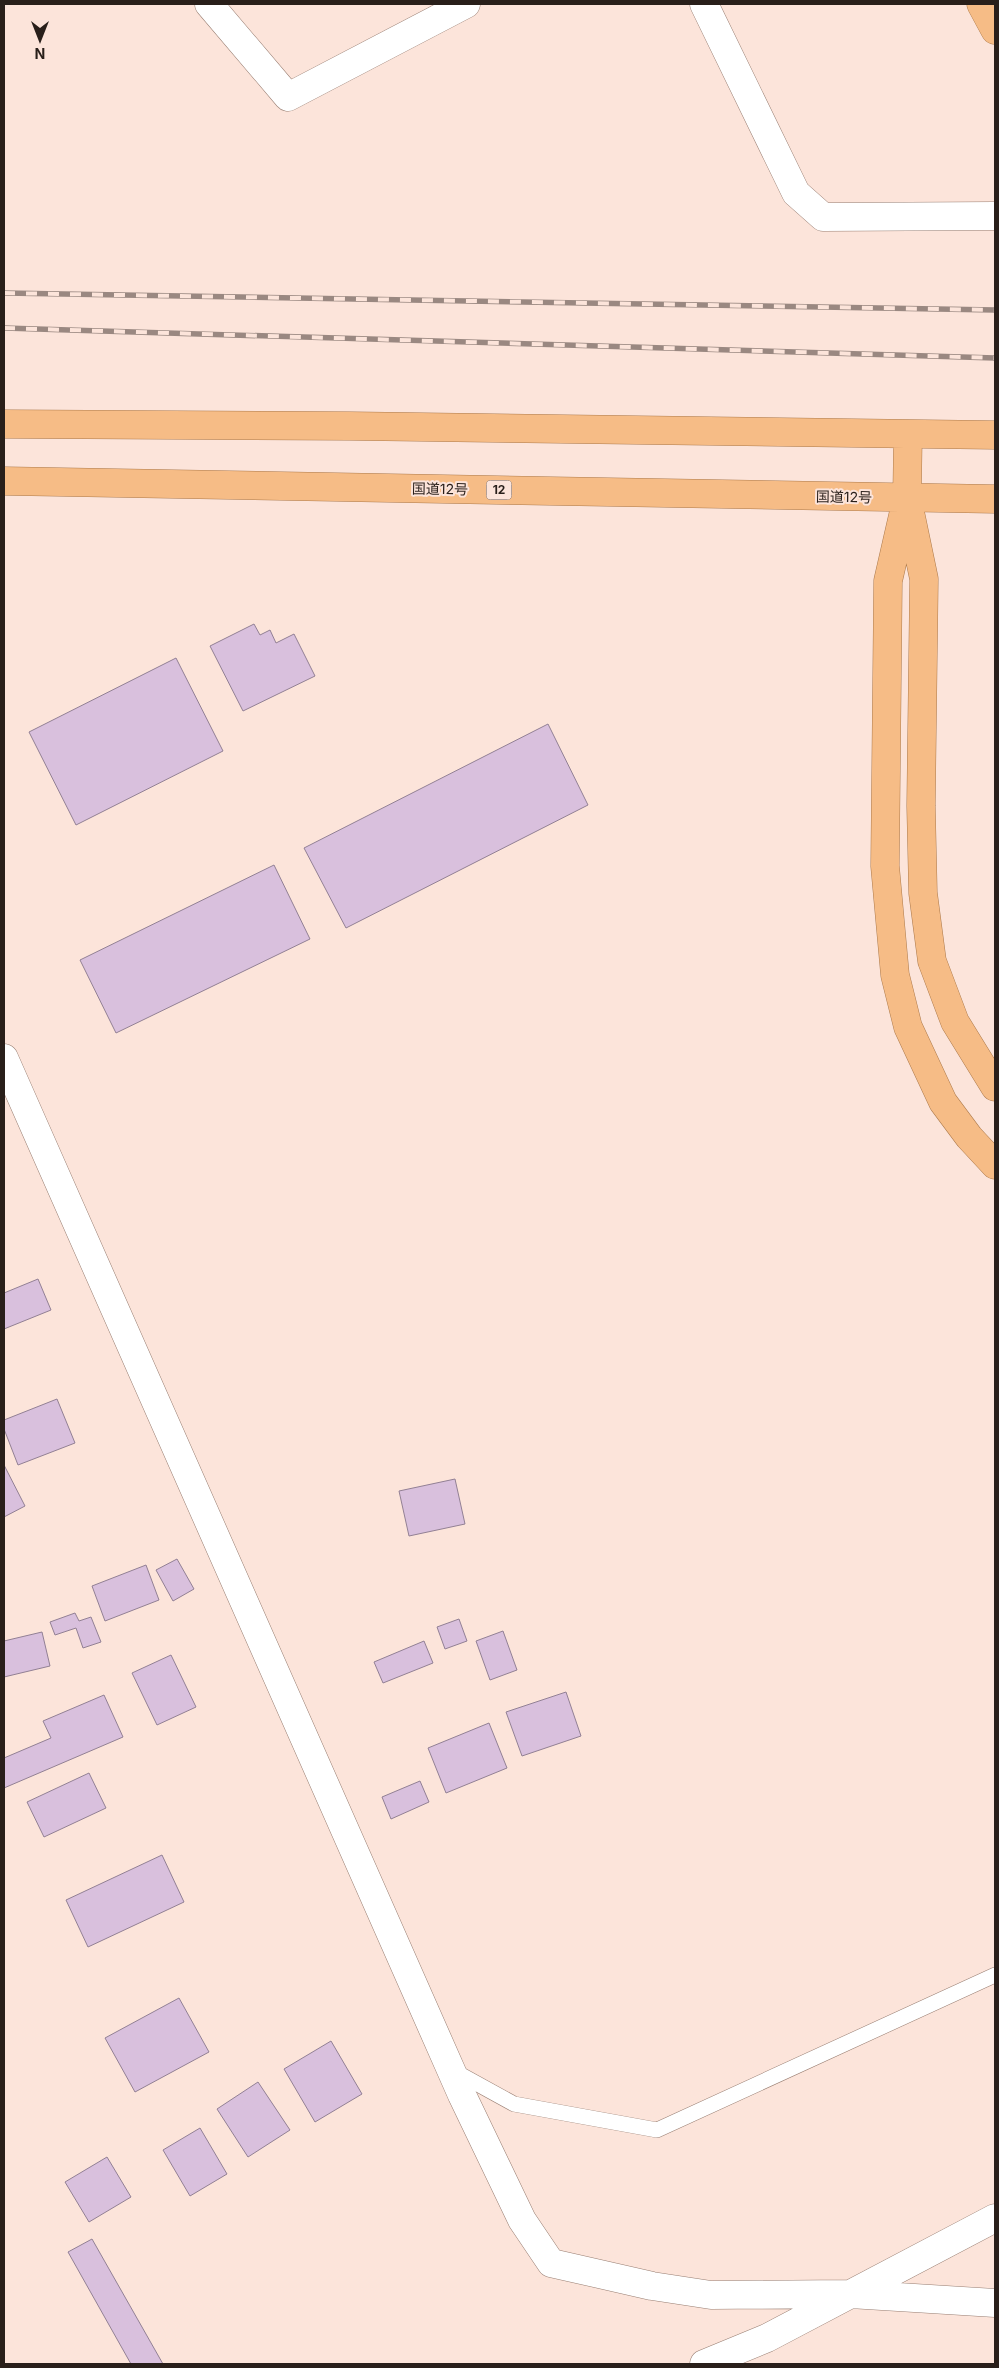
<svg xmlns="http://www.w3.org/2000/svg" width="999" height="2368" font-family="Inter,'Noto Sans JP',sans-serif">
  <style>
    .building { fill: #d9c0dd; stroke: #928094 }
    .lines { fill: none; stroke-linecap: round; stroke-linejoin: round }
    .service-casing { stroke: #987e72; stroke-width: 16 }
    .minor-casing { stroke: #987e72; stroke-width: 29 }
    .trunk-casing { stroke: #ac7a4c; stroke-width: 29 }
    .service { stroke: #fff; stroke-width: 15 }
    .minor { stroke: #fff; stroke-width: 28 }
    .trunk { stroke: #f6bc86; stroke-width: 28 }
    .rail-casing { stroke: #9a8881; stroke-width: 5.5 }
    .rail { stroke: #fce4da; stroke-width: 4; stroke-dasharray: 11; stroke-linecap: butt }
    .labels { text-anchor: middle; stroke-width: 4; stroke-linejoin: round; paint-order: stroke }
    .shield { fill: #fce4da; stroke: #685a54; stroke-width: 1 }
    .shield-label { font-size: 12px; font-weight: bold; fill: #291f1a }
    .street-label { font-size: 14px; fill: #291f1a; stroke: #fce4da }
  </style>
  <rect width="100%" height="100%" fill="#fce4da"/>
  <path class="building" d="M254 624 260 635 270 630 276 643 294 634 315 676 243 711 210 646Z
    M176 658 223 751 76 825 29 732Z
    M548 724 588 805 346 928 304 848Z
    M274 865 310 939 116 1033 80 960Z
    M38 1279 51 1310 4 1329V1293Z
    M57 1399 75 1443 18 1465 4 1429V1420Z
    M4 1465 25 1506 4 1517Z
    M455 1479 465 1524 409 1536 399 1491Z
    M177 1559 194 1589 173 1601 156 1570Z
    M146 1565 159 1600 105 1621 92 1586Z
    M75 1613 79 1621 91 1617 101 1642 83 1648 76 1628 55 1635 50 1622Z
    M459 1619 467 1641 445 1649 437 1627Z
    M503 1631 517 1670 490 1680 476 1641Z
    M42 1632 50 1666 4 1677V1641Z
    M424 1641 433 1663 383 1683 374 1662Z
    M171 1655 196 1707 157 1725 132 1673Z
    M566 1692 581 1736 522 1756 506 1712Z
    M104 1695 123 1737 4 1788V1758L51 1738 43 1721Z
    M489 1723 507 1768 446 1793 428 1748Z
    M89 1773 106 1808 44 1837 27 1802Z
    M420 1781 429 1802 391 1819 382 1797Z
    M162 1855 184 1902 88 1947 66 1900Z
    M179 1998 209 2052 135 2092 105 2038Z
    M331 2041 362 2094 315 2122 284 2069Z
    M258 2082 290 2130 248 2157 217 2109Z
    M200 2128 227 2174 190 2196 163 2150Z
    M107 2157 131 2197 89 2222 65 2182Z
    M92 2239 163 2364H131L68 2252Z"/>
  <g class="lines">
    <defs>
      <path id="service" d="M454 2071 514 2104 657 2130 995 1975"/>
      <path id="minor" d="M209 4 288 97 466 4
        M704 4 796 193 823 217 995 216
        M4 1058 462 2095 522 2220 551 2263 652 2286 711 2295 850 2294 995 2303
        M704 2364 767 2338 995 2218"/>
      <path id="trunk" d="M981 4 995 30
        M4 424 350 426 995 435
        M908 434 907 498 888 581 885 866 895 975 908 1027 943 1102 969 1137 995 1165
        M4 481 995 499
        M909 507 924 579 921 806 923 893 932 961 955 1022 995 1087"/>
    </defs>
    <use href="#service" class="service-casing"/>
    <use href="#minor" class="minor-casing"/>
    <use href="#trunk" class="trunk-casing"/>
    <use href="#service" class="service"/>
    <use href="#minor" class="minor"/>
    <use href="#trunk" class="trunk"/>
    <defs>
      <path id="rail" d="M4 293 995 310
        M4 328 995 358"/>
    </defs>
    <use href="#rail" class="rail-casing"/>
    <use href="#rail" class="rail"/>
  </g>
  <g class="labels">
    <rect class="shield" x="486.5" y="480.5" width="25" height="19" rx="4"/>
    <g class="shield-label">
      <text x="499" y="494">12</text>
    </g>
    <g class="street-label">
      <text transform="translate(440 489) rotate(1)" y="5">国道12号</text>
      <text transform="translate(844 497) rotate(1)" y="5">国道12号</text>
    </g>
  </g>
  <rect width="999" height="2368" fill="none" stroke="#291f1a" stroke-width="10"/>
  <g transform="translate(40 40) rotate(180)" stroke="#fce4da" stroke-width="4" paint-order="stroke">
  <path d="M0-4L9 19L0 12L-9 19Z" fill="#291f1a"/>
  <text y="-8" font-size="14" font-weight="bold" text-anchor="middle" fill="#291f1a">N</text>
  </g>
</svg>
